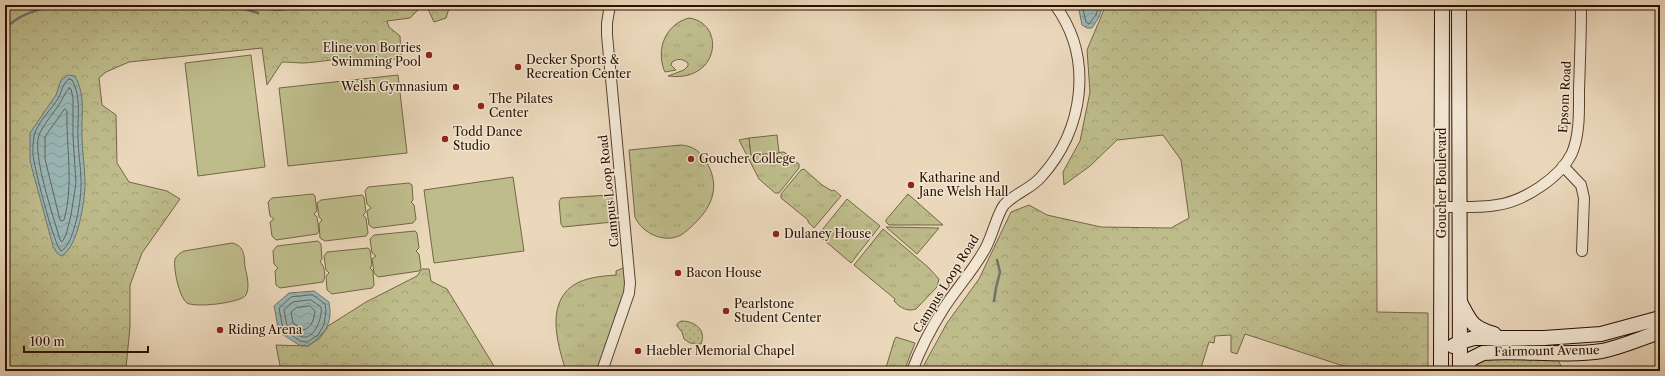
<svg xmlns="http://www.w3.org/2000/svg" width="1665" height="376" font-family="'Libre Caslon Text',serif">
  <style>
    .grass { fill: url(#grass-tufts); stroke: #746646 }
    .forest { fill: url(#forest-crowns); stroke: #746646 }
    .park { fill: url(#park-dots); stroke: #746646 }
    .pitch { fill: #bebc8b; stroke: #746646 }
    .water { fill: url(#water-waves); stroke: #6d756e }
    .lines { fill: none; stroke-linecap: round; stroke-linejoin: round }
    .shore { stroke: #62645c; stroke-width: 1 }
    .stream { stroke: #6d756e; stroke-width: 2.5 }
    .minor-casing { stroke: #5a422f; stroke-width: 12 }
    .secondary-casing { stroke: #2a1000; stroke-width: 16 }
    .minor { stroke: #f2e6d3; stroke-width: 10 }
    .secondary { stroke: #f2e6d3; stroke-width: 14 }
    .poi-dot { fill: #8f2418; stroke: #f2e6d3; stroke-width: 1.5 }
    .labels { text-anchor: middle; stroke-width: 3; stroke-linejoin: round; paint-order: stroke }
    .poi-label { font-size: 12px; fill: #2a1000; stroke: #f2e6d3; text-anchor: start }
    .street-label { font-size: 12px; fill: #2a1000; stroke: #f2e6d3 }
  </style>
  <defs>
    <pattern id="grass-tufts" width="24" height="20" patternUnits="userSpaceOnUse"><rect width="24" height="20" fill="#bebc8b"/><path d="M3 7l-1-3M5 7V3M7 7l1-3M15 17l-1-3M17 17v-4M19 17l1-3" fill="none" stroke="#a3a176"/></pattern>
    <pattern id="forest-crowns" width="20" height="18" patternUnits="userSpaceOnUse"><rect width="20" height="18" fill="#bebc8b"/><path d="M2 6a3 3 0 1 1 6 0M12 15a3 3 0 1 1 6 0" fill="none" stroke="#a3a176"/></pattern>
    <pattern id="park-dots" width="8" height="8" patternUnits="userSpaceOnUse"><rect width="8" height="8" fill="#bebc8b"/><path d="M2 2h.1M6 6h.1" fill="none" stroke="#a3a176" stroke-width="1.8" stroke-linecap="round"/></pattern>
    <pattern id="water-waves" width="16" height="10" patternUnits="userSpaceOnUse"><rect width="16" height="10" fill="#9ab8b7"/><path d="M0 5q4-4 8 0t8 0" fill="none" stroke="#859d9c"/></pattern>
  </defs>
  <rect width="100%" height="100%" fill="#ebd8bb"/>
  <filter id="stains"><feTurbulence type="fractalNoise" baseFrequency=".005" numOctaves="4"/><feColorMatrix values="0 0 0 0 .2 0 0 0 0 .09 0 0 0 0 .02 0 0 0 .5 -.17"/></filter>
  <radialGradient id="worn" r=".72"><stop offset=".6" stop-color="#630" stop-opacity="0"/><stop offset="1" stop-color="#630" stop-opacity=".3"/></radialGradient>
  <path class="grass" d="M689 18C726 23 720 83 668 76L684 70 688 66V63C683 59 678 58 672 62L671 65 676 70 665 72 664 70C656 48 666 24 689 18Z
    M749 138 751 155 784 152 799 164V168L779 193H775L759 179 739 140Z
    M681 145C694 146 701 152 707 163 720 185 713 206 695 223 691 227 686 232 681 235 664 244 642 233 635 217L629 150Z
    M804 169 822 185 832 191 834 190 841 196 814 228 808 222V220L781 198V194L801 170Z
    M908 194 943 225H889L886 222V220Z
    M610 195C615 200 616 215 613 222L563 227 561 224 559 202 561 198Z
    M847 199 880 226 851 263 818 235Z
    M886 227 939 228 917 254Z
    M883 229 928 267 939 279 937 287 916 309C908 312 900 308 894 301L895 299 854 265Z
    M623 268 625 273 626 289 598 371H566C557 343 544 299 579 282 591 277 603 276 616 275V271Z
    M896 337 915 343 904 371H885L894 341Z"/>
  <path class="forest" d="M5 5H253C267 10 283 14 297 5H450L446 18 434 22 428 9 423 5 410 18 387 21 389 27 400 36 401 56 385 63C354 53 335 61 304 63 297 63 290 62 282 62L267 85 262 48 129 62 106 72 99 78 102 105 116 115 117 163 129 182 167 191 180 199 142 253 130 285V327L126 368 116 371H5Z
    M1106 5H1376L1377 312 1428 313V371H1359L1245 334 1237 354 1231 352V335L1215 336 1214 343 1209 342 1200 371H922L925 363 947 323 979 279 1011 212 1029 205 1047 215 1101 227 1171 228 1189 218 1181 160 1163 135 1117 140 1090 166 1064 185 1063 172 1080 141 1090 92 1087 50Z
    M422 269H429L431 281 447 289 497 371H281L276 345 308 346 320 338 328 326 366 302 417 276Z"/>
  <path class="park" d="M681 321C694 321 707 329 701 344L690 343 684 339 682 332 677 326V324Z
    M1556 357 1564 371H1471L1480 358Z"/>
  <path class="pitch" d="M251 55 265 167 198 176 185 63Z
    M398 75 407 153 288 166 279 88Z
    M777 135 779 153 751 155 749 138Z
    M513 177 524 251 434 263 424 190Z
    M409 183 412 185 413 200 411 202 414 205 416 219 413 223 373 228 369 225 367 211 371 208 367 204 365 191 368 187Z
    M313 194 315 196 317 211 314 214 317 217 319 231 317 234 276 240 272 236 270 222 274 219 270 216 268 202 272 198Z
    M362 195 364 197 366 212 363 215 366 218 368 233 366 236 325 241 320 238 319 224 322 220 319 217 317 203 321 200Z
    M415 231 417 233 419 248 416 251 419 254 421 268 419 271 378 277 374 273 372 259 376 256 372 253 370 239 374 235Z
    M318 241 321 244 322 259 320 262C325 266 326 277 323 282L280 288 276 285 275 271 278 268 274 264 273 251 277 246Z
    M232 243C245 246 244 256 245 267 247 275 250 287 246 295 241 303 195 308 187 303 179 297 173 268 175 259 177 255 180 253 184 251Z
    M368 248 370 250 372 265 370 268 373 271 374 285 372 288 332 294 327 290 326 276 329 273 326 270 324 256 327 252Z"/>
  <path class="water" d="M1078 5H1103L1099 17 1092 28H1087L1082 25Z
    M68 75 75 76C86 97 81 114 82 137 82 152 85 167 85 183 85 200 78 249 61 256L57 253 53 246 30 161V133L56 95 61 80Z
    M314 291 329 302C333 324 325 334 308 346L299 345 279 332 274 306 289 293Z"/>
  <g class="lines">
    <path class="shore" d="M1082 5 1086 22 1089 24 1096 15 1099 5
      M69 79 72 80C82 98 77 118 78 138 78 152 81 167 81 181 82 196 75 244 61 251 54 245 36 174 34 161 32 153 33 144 34 136 36 124 52 109 59 97 62 91 62 84 69 79Z
      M69 88 71 89 73 98V136L76 183 71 215 66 235 62 242 60 240C54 218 32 155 39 135 43 125 52 115 58 106 62 101 65 92 69 88Z
      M65 109 67 111C66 148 74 184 64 220L62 221 60 220 45 159V137Z
      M313 295 325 304 326 311 324 325 318 335 307 342 300 341 283 329 279 308 291 297Z
      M311 300 321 307C323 316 315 339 303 337 298 336 292 329 287 326L284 310 293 302Z
      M310 306 315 311C314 320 312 326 304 330L293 323 291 312 296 308Z"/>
    <path class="stream" d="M158 5C168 9 177 8 187 5
      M240 5 242 8 258 13
      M5 29C15 18 35 8 51 8 61 9 69 10 78 5
      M994 301 996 288 1000 272 997 260"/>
    <defs>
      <path id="minor" d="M1563 166 1581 185 1584 198 1582 251
        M1442 207C1460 207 1479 208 1497 205 1524 201 1560 178 1572 153 1580 134 1579 110 1579 90 1580 62 1581 33 1581 5
        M602 371 629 293 630 283 607 35V23L610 5
        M912 371C920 350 930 330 942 311 955 290 973 271 985 249 992 237 997 214 1004 205 1015 193 1031 189 1041 177 1084 130 1094 58 1055 5"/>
      <path id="secondary" d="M1459 5 1460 371
        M1461 304C1471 323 1473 328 1494 334
        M1453 346 1460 342 1474 338H1544L1601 334 1660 318
        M1441 371 1442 5
        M1464 371 1471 359 1483 353C1522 350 1563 357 1602 351 1622 347 1641 338 1660 332"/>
    </defs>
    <use href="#minor" class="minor-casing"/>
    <use href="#secondary" class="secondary-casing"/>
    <use href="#minor" class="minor"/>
    <use href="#secondary" class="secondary"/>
  </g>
  <g class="poi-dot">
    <circle cx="429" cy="55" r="4"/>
    <circle cx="518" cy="67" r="4"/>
    <circle cx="456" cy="87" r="4"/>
    <circle cx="481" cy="106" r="4"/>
    <circle cx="445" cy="139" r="4"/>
    <circle cx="691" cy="159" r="4"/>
    <circle cx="911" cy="185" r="4"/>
    <circle cx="776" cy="234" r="4"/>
    <circle cx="678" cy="273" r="4"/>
    <circle cx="726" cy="311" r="4"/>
    <circle cx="220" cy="330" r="4"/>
    <circle cx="638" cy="351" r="4"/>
  </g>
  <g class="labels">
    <g class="poi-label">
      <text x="421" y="52" text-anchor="end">Eline von Borries<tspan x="421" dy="14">Swimming Pool</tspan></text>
      <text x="526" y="64">Decker Sports &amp;<tspan x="526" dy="14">Recreation Center</tspan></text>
      <text x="448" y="91" text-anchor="end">Welsh Gymnasium</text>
      <text x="489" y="103">The Pilates<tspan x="489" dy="14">Center</tspan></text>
      <text x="453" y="136">Todd Dance<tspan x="453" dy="14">Studio</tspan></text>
      <text x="699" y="163">Goucher College</text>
      <text x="919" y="182">Katharine and<tspan x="919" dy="14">Jane Welsh Hall</tspan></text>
      <text x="784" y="238">Dulaney House</text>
      <text x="686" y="277">Bacon House</text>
      <text x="734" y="308">Pearlstone<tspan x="734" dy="14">Student Center</tspan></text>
      <text x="228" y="334">Riding Arena</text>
      <text x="646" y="355">Haebler Memorial Chapel</text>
    </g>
    <g class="street-label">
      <text transform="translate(1565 97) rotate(-87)" y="4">Epsom Road</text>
      <text transform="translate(1442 183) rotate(-90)" y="4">Goucher Boulevard</text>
      <text transform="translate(609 191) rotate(-96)" y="4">Campus Loop Road</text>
      <text transform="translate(946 284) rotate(-58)" y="4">Campus Loop Road</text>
      <text transform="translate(1547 351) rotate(-1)" y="4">Fairmount Avenue</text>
    </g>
  </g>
  <rect width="1665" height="376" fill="none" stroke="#ebd8bb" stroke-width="20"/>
  <rect x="6" y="6" width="1653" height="364" fill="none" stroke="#2a1000" stroke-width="2"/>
  <rect x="10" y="10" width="1645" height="356" fill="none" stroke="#2a1000"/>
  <path d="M24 346v6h124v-6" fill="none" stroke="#2a1000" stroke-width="2"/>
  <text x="30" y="346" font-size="12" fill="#2a1000" stroke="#f2e6d3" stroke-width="3" paint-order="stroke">100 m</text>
  <rect width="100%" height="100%" filter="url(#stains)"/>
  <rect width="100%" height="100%" fill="url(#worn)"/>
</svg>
